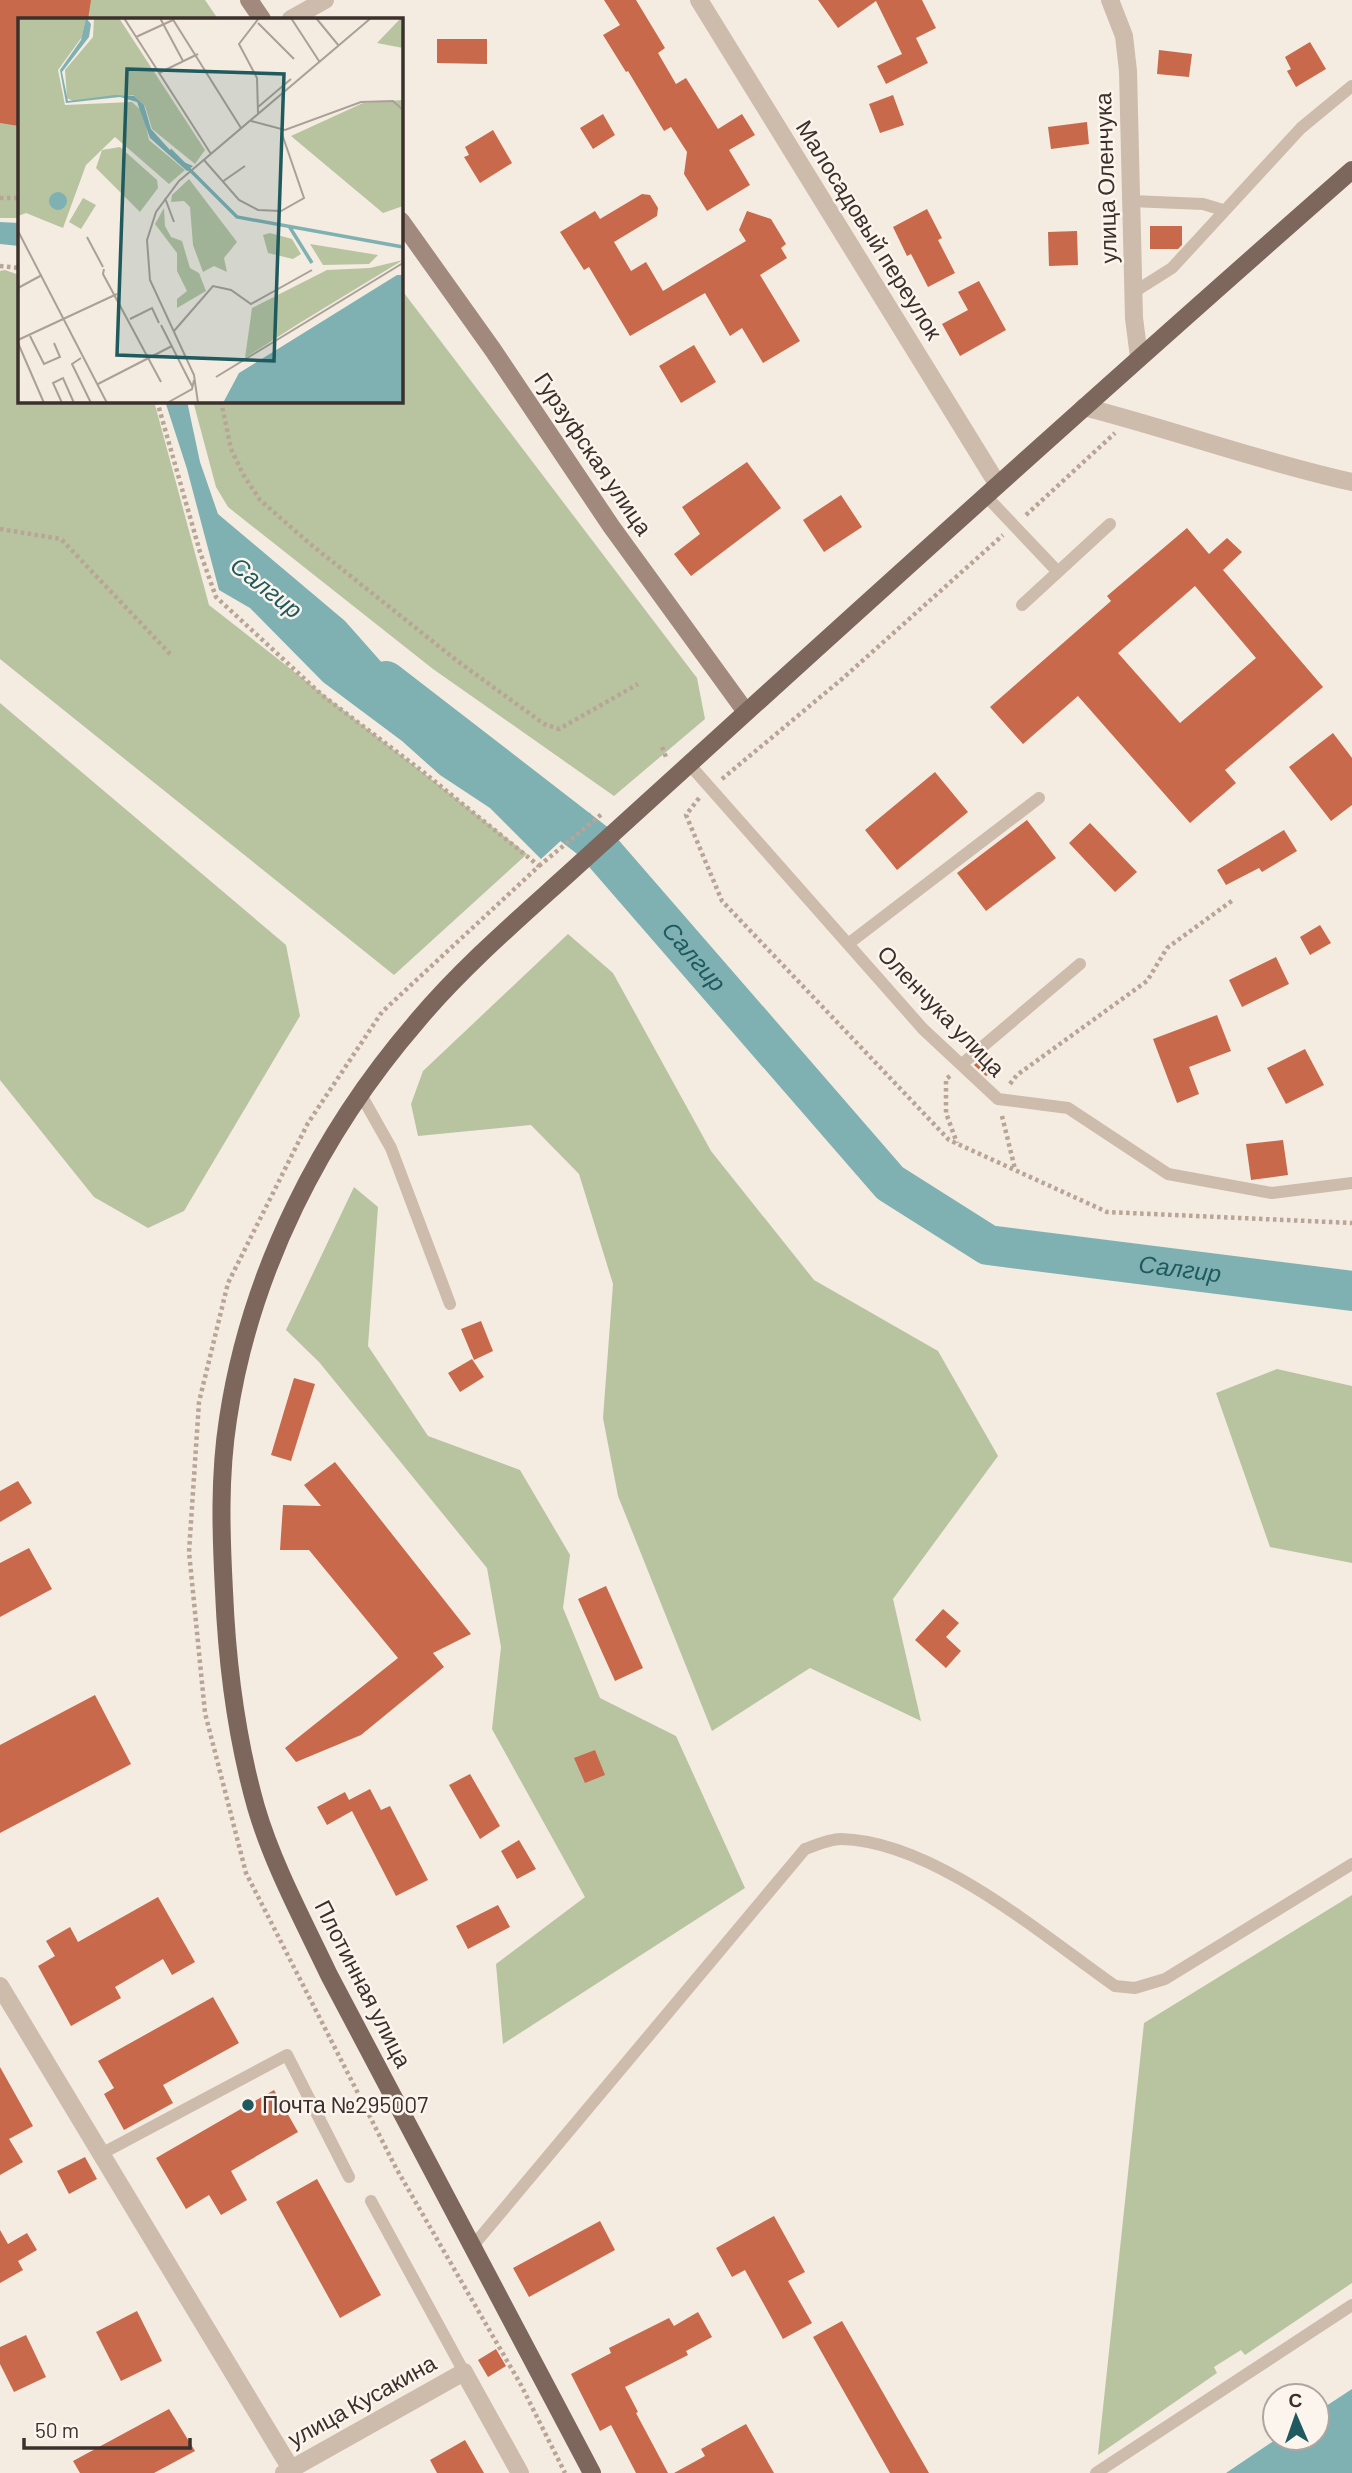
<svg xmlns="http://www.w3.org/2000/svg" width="1352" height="2473" font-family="Barlow,sans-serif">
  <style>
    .green { fill: #b8c4a0 }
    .water { fill: #7fb0b2 }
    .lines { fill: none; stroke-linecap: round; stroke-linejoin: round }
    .river { stroke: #7fb0b2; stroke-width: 40 }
    .building { fill: #c8694b; fill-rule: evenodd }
    .path { stroke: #b9a596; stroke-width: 4.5; stroke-dasharray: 3.5 3.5; stroke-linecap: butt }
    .service { stroke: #cdbbac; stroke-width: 12 }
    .minor { stroke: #cdbbac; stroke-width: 18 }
    .secondary { stroke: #a18a7d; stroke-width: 18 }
    .primary { stroke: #7d675c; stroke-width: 18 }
    .poi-dot { fill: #1f5a5e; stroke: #fbf5ee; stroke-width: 2.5 }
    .labels { text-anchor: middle; stroke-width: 5; stroke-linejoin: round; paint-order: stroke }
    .street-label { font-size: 23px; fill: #3b302b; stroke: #fbf5ee }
    .poi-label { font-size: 23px; fill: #3b302b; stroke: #fbf5ee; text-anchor: start }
    .water-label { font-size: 24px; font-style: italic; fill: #1f5a5e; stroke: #fbf5ee }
    .inset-river { fill: none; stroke: #7fb0b2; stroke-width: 3.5 }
    .inset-road { fill: none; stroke: #aaa098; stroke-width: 2 }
    .view { fill: #1f5a5e; fill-opacity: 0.15; stroke: #1f5a5e; stroke-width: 3.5 }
    .inset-edge { fill: none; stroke: #3b302b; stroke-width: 3.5 }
  </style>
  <rect width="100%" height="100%" fill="#f4ebe1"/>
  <path class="green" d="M0 0H205L218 19H19V218H0Z
    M5 270 19 275V401H154L209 605 527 854 394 975 0 659V271Z
    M401 289 697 678 705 719 614 796 433 669 228 507 216 487 193 401H401Z
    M0 703 286 945 300 1016 184 1211 148 1228 94 1197 0 1080Z
    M568 934 613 973 711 1151 814 1280 938 1351 998 1456 893 1599 921 1721 810 1668 712 1731 618 1496 603 1418 613 1284 579 1174 531 1125 418 1136 411 1104 423 1071Z
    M354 1187 378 1207 368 1346 428 1436 520 1470 570 1555 563 1608 600 1698 676 1736 745 1888 503 2044 496 1964 585 1897 492 1729 501 1647 487 1568 319 1362 286 1330Z
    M1277 1369 1352 1386V1563L1270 1547 1216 1393Z
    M1352 1895V2283L1245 2355 1241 2350 1214 2367 1217 2373 1098 2455 1144 2023Z"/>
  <path class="water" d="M0 222 19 223V246L0 244Z
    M165 401H187L200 462 218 514 345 621 476 769 548 810 591 813 541 859 490 808 440 775 402 741 323 682 250 608 219 590 187 469Z
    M1352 2389V2473H1226L1278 2438H1317V2412Z"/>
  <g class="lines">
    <path class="river" id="s1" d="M386 681 593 841 890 1183 988 1245 1352 1291"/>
  </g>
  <path class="building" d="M0 0H91L88 19H19V126L0 123Z
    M604 0H636L665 48 658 53 676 84 686 78 718 129 742 114 755 135 729 150 750 185 707 211 684 174 687 152 671 127 664 131 628 71 626 72 603 35 620 25Z
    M818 0H922L936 28 916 38 928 63 886 84 877 66 902 54 876 1 838 28Z
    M437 39H487V64L437 63Z
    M1310 42 1326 69 1296 87 1287 71 1291 69 1285 57Z
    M1159 50 1192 54 1189 77 1157 74Z
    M893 95 904 125 880 133 869 104Z
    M603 114 615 135 593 149 580 128Z
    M1087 122 1089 144 1051 149 1048 127Z
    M493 130 512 163 480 183 464 157 469 155 465 147Z
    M642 194 650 195 658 208 657 216 614 242 631 271 646 262 663 291 746 241 739 230 747 211 771 219 786 244 781 248 787 258 760 275 800 341 763 363 742 328 730 336 705 293 630 336 589 267 584 270 560 232 595 211 600 219Z
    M927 209 942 238 938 240 955 273 928 287 911 254 907 256 893 227Z
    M1150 226H1182V245L1178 249H1150Z
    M1077 231 1078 265 1049 266 1048 232Z
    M979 281 1006 330 960 356 942 324 968 310 958 292Z
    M694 345 716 382 681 403 659 366Z
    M747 462 781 508 691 576 674 554 700 534 682 507Z
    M841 495 862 527 824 552 803 520Z
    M1187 528 1209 554 1227 538 1242 552 1223 570 1323 687 1225 770 1236 783 1190 823 1078 696 1023 744 990 707 1111 601 1107 596ZM1195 586 1256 658 1180 723 1118 653Z
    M1333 733 1352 758V805L1331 821 1289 767Z
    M935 772 968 812 897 870 865 830Z
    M1027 820 1056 858 986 911 957 873Z
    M1090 823 1137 872 1115 892 1069 843Z
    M1284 830 1297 851 1262 872 1259 868 1226 885 1217 870Z
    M1320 925 1331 943 1310 955 1300 937Z
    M1276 957 1289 984 1242 1007 1229 980Z
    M1217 1015 1231 1051 1189 1067 1199 1094 1177 1103 1153 1039Z
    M1305 1049 1324 1085 1286 1104 1267 1068Z
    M989 1053 999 1067 986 1076 974 1065Z
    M1283 1140 1288 1175 1251 1180 1246 1144Z
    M481 1321 493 1351 474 1360 461 1329Z
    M472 1359 484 1377 460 1392 448 1373Z
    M294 1378 315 1384 291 1461 271 1455Z
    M335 1462 471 1634 433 1653 444 1667 361 1735 296 1762 285 1748 398 1658 309 1550H280L283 1505 321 1506 304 1485Z
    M18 1481 32 1503 0 1522V1491Z
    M29 1548 52 1589 0 1617V1563Z
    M606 1586 643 1668 615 1681 578 1599Z
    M943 1609 959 1623 946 1637 961 1651 946 1668 915 1640Z
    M95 1695 131 1764 0 1833V1745Z
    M595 1750 605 1775 585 1783 574 1758Z
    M470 1774 500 1826 480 1839 449 1785Z
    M370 1789 381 1810 390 1806 428 1880 396 1896 352 1811 327 1825 317 1807 345 1792 349 1800Z
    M519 1840 536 1869 517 1879 501 1851Z
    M158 1897 195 1962 172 1975 163 1959 115 1987 121 1998 71 2026 38 1966 55 1956 46 1941 70 1927 78 1942Z
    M498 1905 510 1927 468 1949 456 1926Z
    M213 1997 239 2043 163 2085 173 2103 124 2130 104 2094 114 2088 98 2061Z
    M0 2067 33 2126 9 2139 23 2162 0 2175Z
    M274 2090 298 2132 231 2171 247 2200 221 2215 209 2195 186 2209 156 2158Z
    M85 2157 97 2179 69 2194 57 2171Z
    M317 2179 381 2295 340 2318 276 2202Z
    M774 2216 805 2272 788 2281 812 2323 783 2339 745 2270 732 2277 716 2248Z
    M600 2221 615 2250 529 2297 513 2268Z
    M0 2230 8 2244 27 2233 37 2250 18 2261 23 2270 0 2283Z
    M137 2311 162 2361 121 2381 96 2332Z
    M698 2312 712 2337 686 2351 688 2355 625 2387 638 2412 636 2413 668 2473H636L611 2425 600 2431 571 2374 611 2353 609 2348 669 2318 674 2326Z
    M842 2321 929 2473H890L813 2337Z
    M26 2335 46 2377 14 2392 0 2364V2347Z
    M496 2349 506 2366 488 2377 478 2360Z
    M169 2409 195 2451 154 2473H80L73 2461Z
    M746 2424 774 2473H674L705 2456 701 2449Z
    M465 2440 484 2473H437L430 2460Z"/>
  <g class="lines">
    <path class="path" d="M0 198H19
      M0 266 19 268
      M157 401 200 552 216 597 322 695 422 771 539 866 382 1012 308 1123 228 1283 199 1402 189 1552 205 1713 246 1873 396 2168 521 2385 565 2473
      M221 401 231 449 244 476 260 500 309 543 456 660 544 724 559 729 638 684
      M1026 515 1115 433
      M0 529 61 539 171 655
      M662 747 666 757 664 759
      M722 779 842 679 1003 535
      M699 798 686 815 722 901 949 1140 1107 1212 1352 1223
      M539 866 603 813
      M950 1076 946 1079V1113L957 1143
      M1010 1084 1017 1075 1147 981 1167 948 1233 900
      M1002 1116 1015 1169"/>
    <path class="service" d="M1131 201 1203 204 1223 210
      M1134 292 1172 268 1301 128 1352 86
      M986 496 1058 572
      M1022 605 1110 524
      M689 764 923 1029 998 1099 1068 1108 1168 1174 1272 1193 1352 1183
      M848 944 1039 798
      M962 1064 1080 964
      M360 1093 391 1148 450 1304
      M101 2154 287 2055 349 2177
      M371 2201 464 2372
      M472 2247 805 1849C816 1845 830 1839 841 1839 933 1841 1041 1934 1115 1986L1135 1988 1165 1979 1352 1864
      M1096 2473 1352 2305"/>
    <path class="minor" d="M699 0 998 485
      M1110 0 1124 36 1128 71 1134 318 1139 357
      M291 19 325 0
      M1084 407C1174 430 1261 462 1352 482
      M0 1986 291 2469
      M284 2473 464 2372 520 2473"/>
    <path class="secondary" d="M249 0 262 19
      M401 221 493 350 611 526 746 712"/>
    <path class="primary" d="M592 2473 329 1975C303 1920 273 1865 256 1807 236 1736 227 1664 224 1591 221 1534 219 1477 228 1419 250 1272 321 1132 418 1020 462 968 515 922 566 876 631 817 696 758 762 698 957 521 1154 344 1352 170"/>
  </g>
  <circle class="poi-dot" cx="248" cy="2105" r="7"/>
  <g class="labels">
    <g class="street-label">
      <text transform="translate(1106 178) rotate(-92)" y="8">улица Оленчука</text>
      <text transform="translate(869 230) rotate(58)" y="8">Малосадовый переулок</text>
      <text transform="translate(593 454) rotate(56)" y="8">Гурзуфская улица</text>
      <text transform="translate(941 1011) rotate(46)" y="8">Оленчука улица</text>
      <text transform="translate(363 1984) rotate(63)" y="8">Плотинная улица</text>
      <text transform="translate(362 2401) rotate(-29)" y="8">улица Кусакина</text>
    </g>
    <g class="poi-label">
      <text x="262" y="2113">Почта №295007</text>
    </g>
    <g class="water-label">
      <text transform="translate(266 588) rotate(38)" y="8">Салгир</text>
      <text dy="8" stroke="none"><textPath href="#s1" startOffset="415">Салгир</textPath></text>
      <text dy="8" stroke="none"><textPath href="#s1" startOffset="1024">Салгир</textPath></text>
    </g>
  </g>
  <g transform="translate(18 18)">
    <rect width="385" height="385" fill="#f4ebe1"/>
    <path d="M0 0H68L64 19 40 52 47 87 114 84 125 94 131 122 167 152 151 166 97 119 68 147 45 210 8 195 0 198ZM76 0H101L187 132 177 146 134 111 127 88 115 77 55 83 49 80 47 52 75 19ZM383 0 385 30 359 25ZM385 82V188L365 195 273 118 345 85ZM102 129 139 162 140 170 122 194 78 150 84 132ZM171 161 219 224 206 240 209 254 196 248 185 254 175 227 172 189 166 183 153 184 154 177ZM65 180 78 187 63 211 51 204ZM146 190 147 208 153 219 164 223 172 250 181 255 188 273 159 290V281L169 273 159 253V235L137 206ZM252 215 274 221 283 236 275 241 250 235 245 217ZM292 226 360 237 351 246 305 247ZM385 242 280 306 227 340 234 290 309 252 352 250Z" fill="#b8c4a0"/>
    <path d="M68 0 73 6 71 19 44 54 50 83 97 77 116 78 126 87 133 111 161 142 175 148 169 153 132 120 119 84 102 79 48 85 42 52 63 22ZM31 183a9 9 0 1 1 18 0a9 9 0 1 1-18 0ZM379 257H385V385H205L221 355Z" fill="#7fb0b2"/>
    <path class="inset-river" d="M152 132 219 199 385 229M271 208 294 245"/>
    <path class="inset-road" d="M106 0 193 136M142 0 165 43M154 0 223 110M273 0 301 43M298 0 321 28M240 5 276 41M118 19 155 2M141 55 180 36M240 89 273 61M240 95 239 60 221 26 241 0M233 103 267 112 343 84 375 83 385 92M186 142 221 182 240 192 263 193 286 180 264 116M204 164 227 148M147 180 156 204M0 213 89 385M69 219 85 249M86 251 85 256 143 364M0 270 24 257M112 301 134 290 141 305M143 307 174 368M156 313 195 268 213 272 233 286 294 252M12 318 26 346 42 339 36 325M0 322 99 276M0 325 26 385M63 340 54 346 73 385M198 359 385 245M80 366 154 328M44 385 35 365 45 360 56 385M149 385 174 371 176 362M180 385 176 357 132 262 129 222 138 194 161 163 353 0"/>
    <path class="view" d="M109 51 266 56 256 343 99 337Z"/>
    <rect width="385" height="385" class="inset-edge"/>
  </g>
  <g transform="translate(1296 2417) rotate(358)"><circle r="33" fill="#fbf5ee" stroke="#aea6a0" stroke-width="2"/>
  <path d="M0-5L12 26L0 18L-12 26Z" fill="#1f5a5e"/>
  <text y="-10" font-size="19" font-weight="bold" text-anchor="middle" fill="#3b302b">С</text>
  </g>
  <path d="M24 2438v10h166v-10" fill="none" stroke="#3b302b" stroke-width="3.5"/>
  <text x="35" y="2438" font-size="21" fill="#3b302b" stroke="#fbf5ee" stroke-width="5" paint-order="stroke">50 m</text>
</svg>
